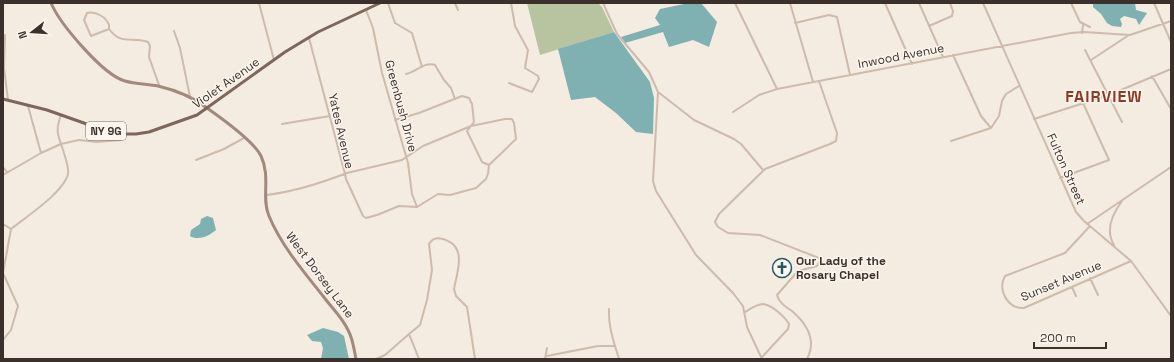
<svg xmlns="http://www.w3.org/2000/svg" width="1174" height="362" font-family="'Space Grotesk',sans-serif">
  <style>
    .green { fill: #b8c4a0 }
    .water { fill: #7fb0b2 }
    .lines { fill: none; stroke-linecap: round; stroke-linejoin: round }
    .street { stroke: #cdbbac; stroke-width: 2 }
    .secondary { stroke: #a18a7d; stroke-width: 3 }
    .primary { stroke: #7d675c; stroke-width: 3 }
    .labels { text-anchor: middle; stroke-width: 3; stroke-linejoin: round; paint-order: stroke }
    .shield { fill: #fbf5ee; stroke: #756b66; stroke-width: 1 }
    .shield-label { font-size: 11px; font-weight: bold; fill: #3b302b }
    .street-label { font-size: 12px; fill: #3b302b; stroke: #fbf5ee }
    .poi-label { font-size: 12px; font-weight: bold; fill: #3b302b; stroke: #fbf5ee; text-anchor: start }
    .district-label { font-size: 16px; font-weight: bold; letter-spacing: 1px; fill: #8c3b22; stroke: #fbf5ee }
  </style>
  <rect width="100%" height="100%" fill="#f4ebe1"/>
  <path class="green" d="M527 3H598L602 7 614 32 540 55Z"/>
  <path class="water" d="M689 3H701L717 22 709 47 693 40 669 47 663 32 625 43 621 37 660 25 655 18 660 9Z
    M1093 3H1135L1136 10 1147 13 1139 25 1136 19 1124 16 1120 19 1122 24 1121 27 1112 26 1107 23 1101 14 1093 7Z
    M614 32 650 82 654 98 653 134 636 132 616 113 595 97 571 100 558 49Z
    M207 216 213 218 216 230C209 236 198 241 190 236L191 230 200 224 201 219Z
    M323 328 338 332 344 336 349 359H321L323 348 321 342 312 341 307 335Z"/>
  <g class="lines">
    <path class="street" d="M259 3 274 60
      M388 3 395 23 412 33 422 67
      M455 3 458 10
      M603 3 617 34 649 72 658 92 694 120 734 139 741 144 763 170
      M735 3 777 89
      M790 3 813 82
      M885 3 912 64
      M919 3 943 57
      M983 3 1076 212 1084 221 1131 261 1171 316
      M1071 3 1080 22 1090 27
      M1154 3 1171 42
      M366 10 373 28 382 73 408 163 412 194 417 207
      M87 13C96 11 106 17 109 25V29L91 36 84 20Z
      M795 23 829 15 837 17 850 75
      M929 26 952 16 953 11 950 3
      M109 29C122 46 131 36 148 42L150 46 149 57 159 85
      M174 31 180 48 190 97
      M1082 33 1083 25
      M5 35 4 68 8 100
      M1085 50 1122 122
      M953 55 981 116 991 128
      M1091 60 1129 35
      M406 74C416 72 425 61 435 65L444 80 451 88 455 99
      M1152 76 1171 109
      M509 83 532 92 539 79 538 76 525 68 528 50 515 26 511 3
      M658 92 653 181 656 191 696 255 733 293 743 306 747 327 762 359
      M28 106 41 153
      M733 112 759 95 777 89 1071 33 1084 32 1130 35 1171 21
      M1034 119 1109 95 1171 69
      M395 120 419 113 462 96 469 98 472 104 474 122 467 131 482 162 489 165
      M282 124 330 116
      M951 141 991 128 999 116 1002 101 1006 94 1019 86
      M196 160 224 149 244 138
      M3 167 7 172
      M3 175 41 153 61 144 79 140 97 142 121 140
      M1060 178 1109 160 1083 103
      M266 195C294 192 321 183 347 173L402 160 423 146 471 126 505 119H512L514 123 516 139 489 165 488 174 486 179 476 188 450 195 438 194 417 207 399 206 377 215 366 218 363 216 346 179 345 174C333 129 321 83 309 38
      M3 224 11 229
      M1087 224 1171 167
      M1090 226 1065 253 1005 276C997 290 1008 309 1024 308L1131 261
      M1114 245C1105 230 1113 213 1122 201
      M1090 278 1098 295
      M1072 287 1076 296
      M609 309C608 327 614 342 619 359
      M745 312C750 309 757 304 763 304 772 305 785 317 789 324L788 329 762 357
      M3 340 11 330 18 306 3 273 11 229C26 217 64 192 68 174 69 166 65 157 63 150 58 135 55 131 61 115
      M547 356 598 346H614
      M376 359 385 355 409 334
      M419 359 409 334 420 325 427 300 432 270 429 244C432 239 437 237 443 239 468 246 457 272 454 289L456 296 467 307 475 359
      M545 359 547 348
      M807 359C817 340 807 324 792 311 786 307 779 303 777 295L798 271 817 266 820 261 819 258 760 235 728 233 718 227 715 222 719 214 765 169 830 144 836 141 837 133 819 81"/>
    <path class="secondary" d="M51 3C60 24 103 75 125 81 135 84 147 84 158 86 175 90 193 97 207 108 221 118 254 141 261 156 271 177 261 198 269 216 281 245 303 271 323 296 331 307 342 317 348 330 353 339 354 349 356 359"/>
    <path class="primary" d="M3 99 47 110 115 134H136L149 132 197 115 285 52 318 32 380 3"/>
  </g>
  <defs>
    <symbol id="church-ring" viewBox="-11 -11 22 22"><circle r="9.5" fill="#fbf5ee" stroke="#1f5a5e" stroke-width="1.5"/><path d="M-1.2-6h2.4v3.5h3.3v2.4h-3.3V6h-2.4V-.1h-3.3v-2.4h3.3Z" fill="#1f5a5e"/></symbol>
  </defs>
  <g fill-rule="evenodd">
    <use href="#church-ring" x="771" y="257" width="22" height="22"/>
  </g>
  <g class="labels">
    <rect class="shield" x="86" y="122" width="40" height="18" rx="3"/>
    <g class="shield-label">
      <text x="106" y="135">NY 9G</text>
    </g>
    <g class="street-label">
      <text transform="translate(901 56) rotate(-11)" y="4">Inwood Avenue</text>
      <text transform="translate(226 83) rotate(-35)" y="4">Violet Avenue</text>
      <text transform="translate(401 106) rotate(75)" y="4">Greenbush Drive</text>
      <text transform="translate(341 131) rotate(77)" y="4">Yates Avenue</text>
      <text transform="translate(1066 169) rotate(66)" y="4">Fulton Street</text>
      <text transform="translate(320 275) rotate(53)" y="4">West Dorsey Lane</text>
      <text transform="translate(1061 281) rotate(-23)" y="4">Sunset Avenue</text>
    </g>
    <g class="poi-label">
      <text x="796" y="265">Our Lady of the<tspan x="796" dy="14">Rosary Chapel</tspan></text>
    </g>
    <g class="district-label">
      <text x="1104" y="102">FAIRVIEW</text>
    </g>
  </g>
  <rect width="1174" height="362" fill="none" stroke="#3b302b" stroke-width="8"/>
  <g transform="translate(32 32) rotate(253)" stroke="#fbf5ee" stroke-width="3" paint-order="stroke">
  <path d="M0-3L7 15L0 10L-7 15Z" fill="#3b302b"/>
  <text y="-6" font-size="11" font-weight="bold" text-anchor="middle" fill="#3b302b">N</text>
  </g>
  <path d="M1034 342v6h72v-6" fill="none" stroke="#3b302b" stroke-width="2"/>
  <text x="1040" y="342" font-size="12" fill="#3b302b" stroke="#fbf5ee" stroke-width="3" paint-order="stroke">200 m</text>
</svg>
